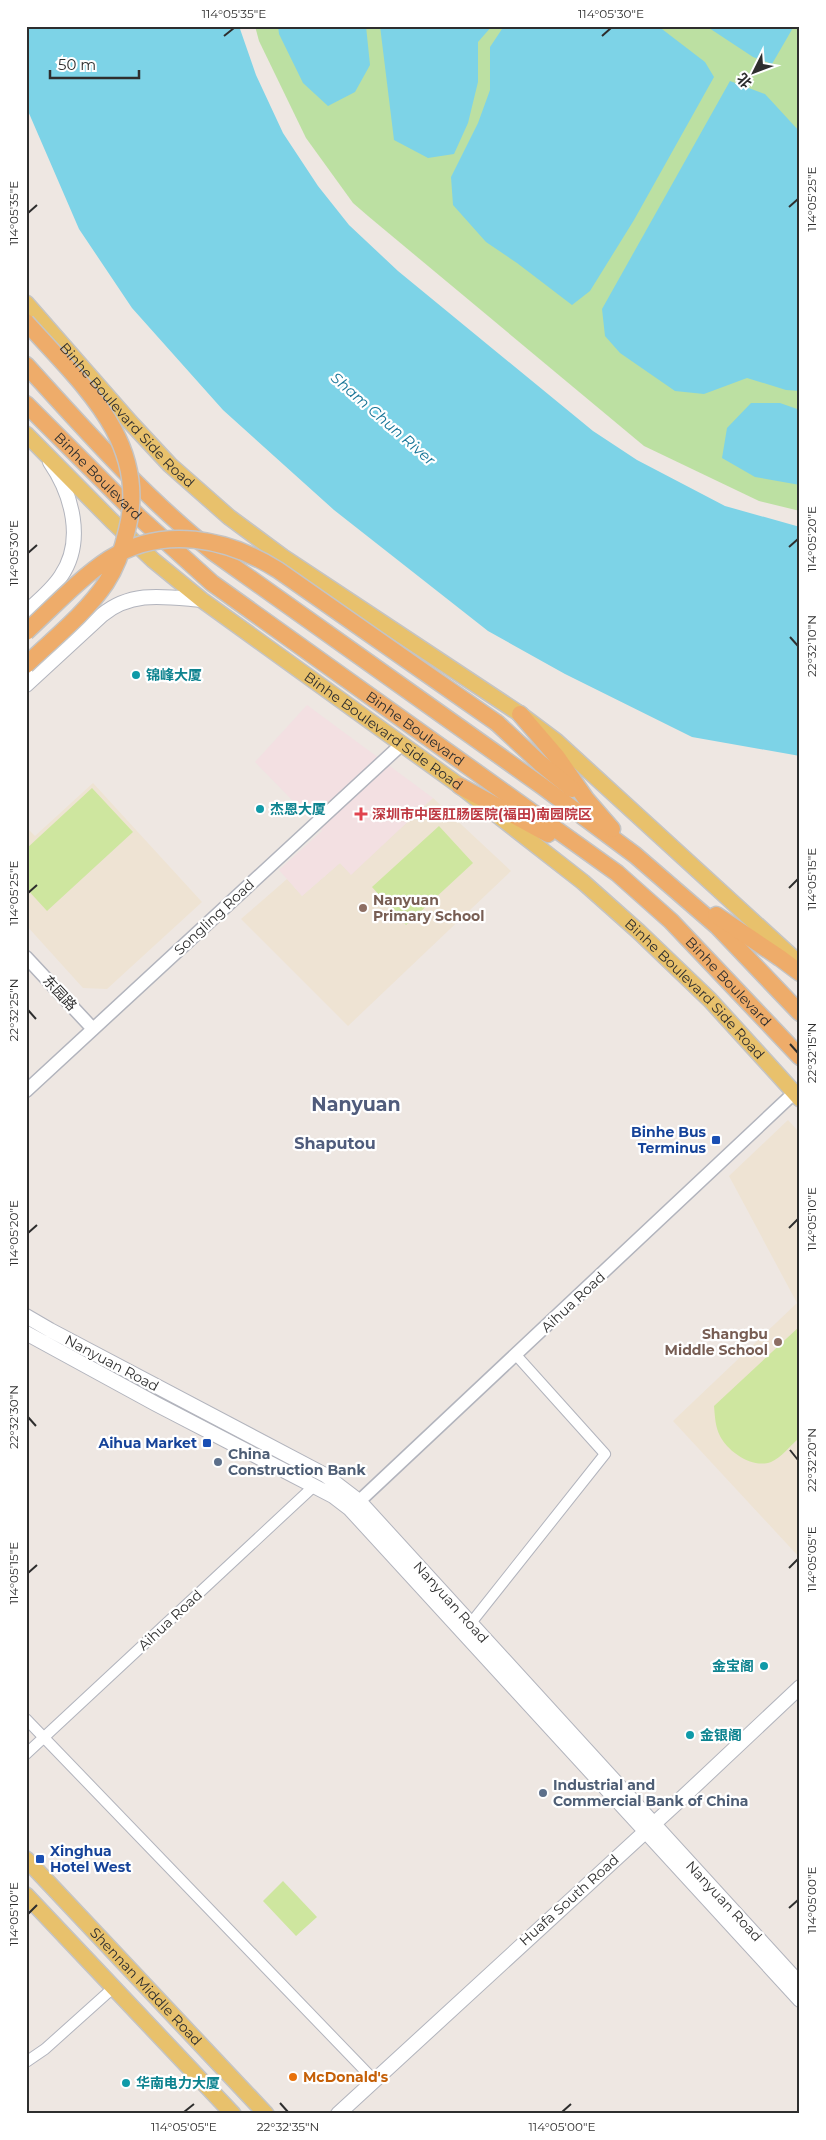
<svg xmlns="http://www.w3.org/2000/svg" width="826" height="2140" font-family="Montserrat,'Noto Sans SC',sans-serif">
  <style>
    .education { fill: #eee3d3 }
    .medical { fill: #f3e0e2 }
    .green { fill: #bce0a2 }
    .pitch { fill: #cee69f }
    .water { fill: #7dd3e7 }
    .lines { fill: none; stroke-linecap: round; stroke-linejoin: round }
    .minor-casing { stroke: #b2b4bd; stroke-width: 12 }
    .tertiary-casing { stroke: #b2b4bd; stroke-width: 15 }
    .secondary-casing { stroke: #b2b4bd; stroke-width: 16 }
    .primary-casing { stroke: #c4c4c4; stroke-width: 18 }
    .trunk-casing { stroke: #c4c4c4; stroke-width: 19 }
    .minor { stroke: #fff; stroke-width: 10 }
    .tertiary { stroke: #fff; stroke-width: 12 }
    .secondary { stroke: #fff; stroke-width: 14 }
    .primary { stroke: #e8c16c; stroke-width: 15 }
    .trunk { stroke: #eeac6a; stroke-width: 16 }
    .trunk-bridge-casing { stroke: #c4c4c4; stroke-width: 19; stroke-linecap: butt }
    .trunk-bridge { stroke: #eeac6a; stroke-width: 16 }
    .ticks { fill: none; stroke: #2e2e2e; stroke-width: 2 }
    .culture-dot { fill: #0f9aa8; stroke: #fff; stroke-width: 2 }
    .health-dot { fill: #e0444e; stroke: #fff; stroke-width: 2 }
    .education-dot { fill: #8d6e63; stroke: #fff; stroke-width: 2 }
    .transit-dot { fill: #1a4fb4; stroke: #fff; stroke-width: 2 }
    .service-dot { fill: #5c6f8a; stroke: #fff; stroke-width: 2 }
    .food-dot { fill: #e8710a; stroke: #fff; stroke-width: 2 }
    .labels { text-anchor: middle; stroke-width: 4.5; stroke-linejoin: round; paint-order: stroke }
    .street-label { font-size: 14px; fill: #2e2e2e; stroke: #fff }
    .culture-label { font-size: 14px; font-weight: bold; fill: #0d838f; stroke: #fff; text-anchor: start }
    .health-label { font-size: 14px; font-weight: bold; fill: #be3a42; stroke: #fff; text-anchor: start }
    .education-label { font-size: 14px; font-weight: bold; fill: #785e54; stroke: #fff; text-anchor: start }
    .transit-label { font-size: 14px; font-weight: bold; fill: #164399; stroke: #fff; text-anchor: end }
    .service-label { font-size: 14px; font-weight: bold; fill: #4e5e75; stroke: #fff; text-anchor: start }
    .food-label { font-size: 14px; font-weight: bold; fill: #c56008; stroke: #fff; text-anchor: start }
    .water-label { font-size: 15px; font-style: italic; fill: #187698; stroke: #fff }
    .quarter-label { font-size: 16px; font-weight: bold; fill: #505c7c; stroke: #fff }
    .district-label { font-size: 19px; font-weight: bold; fill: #505c7c; stroke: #fff }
    .neatline { fill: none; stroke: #2e2e2e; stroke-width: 2 }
    .ticks-label { font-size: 12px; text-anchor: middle; fill: #2e2e2e }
  </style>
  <rect width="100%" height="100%" fill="#eee7e2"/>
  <path class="education" d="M93 783 202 902 107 989 83 988 26 925V827L35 836Z
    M433 798 511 871 348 1026 241 919 287 879 302 896 340 863 351 874Z
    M788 1120 800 1133V1558L673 1421 797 1303 729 1176Z"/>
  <path class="medical" d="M307 705 433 798 351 875 340 863 302 896 279 870 322 831 255 762Z"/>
  <path class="green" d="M255 26H800V511L759 501 644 446 368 216 353 203 306 138 259 41Z"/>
  <path class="pitch" d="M92 788 133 832 47 911 26 888V849Z
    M439 826 473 863 406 925 372 887Z
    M800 1326V1437C791 1445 781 1458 771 1462 753 1469 728 1452 720 1436 715 1426 715 1416 714 1406Z
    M283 1881 317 1917 296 1936 263 1901Z"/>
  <path class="water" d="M26 26H239L256 75 283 133 318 186 349 225 398 271 593 431 637 460 725 506 800 527V756L692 737 565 674 488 631 334 510 223 410 132 308 79 229 28 111 26 101Z
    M278 26H366L370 65 355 92 328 106 303 83 279 34Z
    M380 26H492L478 42V82L468 123 454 154 428 158 394 140Z
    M504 26H658L705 62 714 77 634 220 590 291 572 305 517 263 486 242 453 205 451 177 478 123 490 90V47Z
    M706 26H794L772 64 753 57Z
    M730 81 765 94 800 132V391L786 390 747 378 704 394 675 391 620 353 605 336 602 309Z
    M751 403H780L800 410V485L755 477 722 458 727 428Z"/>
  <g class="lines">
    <defs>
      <path id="minor" d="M467 1628 605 1454 516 1355
        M26 1719 374 2080
        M26 1754 314 1486
        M26 2062 45 2049 113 1988"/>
      <path id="tertiary" d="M26 957 93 1029
        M26 1091 402 744
        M353 1507 794 1093"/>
      <path id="secondary" d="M26 612C38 601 52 590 61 576 85 541 72 494 50 462
        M26 685 102 615C132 590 166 597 202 600
        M26 1316 50 1330 325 1475 359 1501 800 1984
        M26 1333 156 1404 333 1496 350 1509 800 2000
        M338 2114 682 1798 800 1687"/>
      <g id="primary">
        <path id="s1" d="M26 303 130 422 170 465 229 517 283 557 520 714 556 741 800 964"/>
        <path id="s2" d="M26 434 112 521 153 560 202 600 460 786 583 882 638 931 710 1000 800 1099"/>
        <path id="s3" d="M26 1859 266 2114"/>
        <path d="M26 1895 233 2114"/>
      </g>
      <g id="trunk">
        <path d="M26 365C86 431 144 497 213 552L542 786 635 855 717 926 800 1013"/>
        <path id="s4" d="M26 404 139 517 212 583 617 873 671 921 800 1057"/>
        <path d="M520 714 557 757 586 799 612 829"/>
        <path d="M497 723 540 763 572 789"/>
        <path d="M460 786 548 834"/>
        <path d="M716 915 780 958 800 973"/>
      </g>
    </defs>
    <use href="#minor" class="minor-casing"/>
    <use href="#tertiary" class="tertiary-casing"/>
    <use href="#secondary" class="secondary-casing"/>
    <use href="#primary" class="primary-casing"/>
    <use href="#trunk" class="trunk-casing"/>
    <use href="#minor" class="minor"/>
    <use href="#tertiary" class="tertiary"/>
    <use href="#secondary" class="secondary"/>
    <use href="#primary" class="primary"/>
    <use href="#trunk" class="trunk"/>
    <defs>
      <path id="trunk-bridge" d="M26 322C80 383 150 441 127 530 123 548 116 568 106 583 85 614 53 639 26 665
        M26 632C51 609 81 577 109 559 163 525 227 538 278 570L497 723"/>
    </defs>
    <use href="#trunk-bridge" class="trunk-bridge-casing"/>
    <use href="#trunk-bridge" class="trunk-bridge"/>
  </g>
  <path class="ticks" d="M224 36 234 28M602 36 611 28M789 207 798 199M28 213 37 205M789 547 798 539M28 553 37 545M790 637 798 646M789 888 798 879M28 893 37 885M28 1010 36 1019M790 1044 798 1053M789 1228 798 1219M28 1233 37 1225M28 1417 36 1426M790 1450 798 1460M789 1568 798 1559M28 1573 37 1565M789 1908 798 1900M28 1914 37 1905M280 2103 288 2112M184 2112 194 2104M562 2112 571 2104"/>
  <g class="culture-dot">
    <circle cx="136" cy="675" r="5"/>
    <circle cx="260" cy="809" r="5"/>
    <circle cx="764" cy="1666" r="5"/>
    <circle cx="690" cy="1735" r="5"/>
    <circle cx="126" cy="2083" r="5"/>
  </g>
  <path class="health-dot" d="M358.5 806.5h5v5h5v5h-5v5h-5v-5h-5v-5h5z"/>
  <g class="education-dot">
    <circle cx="363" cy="908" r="5"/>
    <circle cx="778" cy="1342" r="5"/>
  </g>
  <g class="transit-dot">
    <rect x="711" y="1135" width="10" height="10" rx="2.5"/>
    <rect x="202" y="1438" width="10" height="10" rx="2.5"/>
    <rect x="35" y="1854" width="10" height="10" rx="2.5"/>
  </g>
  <g class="service-dot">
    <circle cx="218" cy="1462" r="5"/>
    <circle cx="543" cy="1793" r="5"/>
  </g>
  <circle class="food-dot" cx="293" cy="2077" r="5"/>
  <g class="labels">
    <g class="street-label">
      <text dy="5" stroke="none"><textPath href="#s1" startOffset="151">Binhe Boulevard Side Road</textPath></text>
      <text dy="5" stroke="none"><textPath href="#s4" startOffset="102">Binhe Boulevard</textPath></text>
      <text dy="5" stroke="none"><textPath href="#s4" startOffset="508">Binhe Boulevard</textPath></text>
      <text dy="5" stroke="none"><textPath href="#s2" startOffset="466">Binhe Boulevard Side Road</textPath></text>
      <text transform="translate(214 917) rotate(-43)" y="5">Songling Road</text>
      <text dy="5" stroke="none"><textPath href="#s4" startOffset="912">Binhe Boulevard</textPath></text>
      <text dy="5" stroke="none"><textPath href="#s2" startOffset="871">Binhe Boulevard Side Road</textPath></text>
      <text transform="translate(60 993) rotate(47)" y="5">东园路</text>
      <text transform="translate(573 1302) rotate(-43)" y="5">Aihua Road</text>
      <text transform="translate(112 1363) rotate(28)" y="5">Nanyuan Road</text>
      <text transform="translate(451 1602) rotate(48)" y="5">Nanyuan Road</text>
      <text transform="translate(170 1620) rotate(-43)" y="5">Aihua Road</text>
      <text transform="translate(569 1900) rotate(-42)" y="5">Huafa South Road</text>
      <text transform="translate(724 1901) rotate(47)" y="5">Nanyuan Road</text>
      <text dy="5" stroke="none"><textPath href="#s3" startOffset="175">Shennan Middle Road</textPath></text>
    </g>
    <g class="culture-label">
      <text x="146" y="680">锦峰大厦</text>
      <text x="270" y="814">杰恩大厦</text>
      <text x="754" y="1671" text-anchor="end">金宝阁</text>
      <text x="700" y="1740">金银阁</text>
      <text x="136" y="2088">华南电力大厦</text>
    </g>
    <g class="health-label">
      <text x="372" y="819">深圳市中医肛肠医院(福田)南园院区</text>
    </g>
    <g class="education-label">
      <text x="373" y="905">Nanyuan<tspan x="373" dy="16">Primary School</tspan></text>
      <text x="768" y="1339" text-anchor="end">Shangbu<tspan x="768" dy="16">Middle School</tspan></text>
    </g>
    <g class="transit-label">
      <text x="706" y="1137">Binhe Bus<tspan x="706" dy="16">Terminus</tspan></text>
      <text x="197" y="1448">Aihua Market</text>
      <text x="50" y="1856" text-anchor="start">Xinghua<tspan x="50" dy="16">Hotel West</tspan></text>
    </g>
    <g class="service-label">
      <text x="228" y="1459">China<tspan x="228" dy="16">Construction Bank</tspan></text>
      <text x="553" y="1790">Industrial and<tspan x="553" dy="16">Commercial Bank of China</tspan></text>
    </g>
    <g class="food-label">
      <text x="303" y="2082">McDonald's</text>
    </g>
    <g class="water-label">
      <text transform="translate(383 419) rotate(41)" y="5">Sham Chun River</text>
    </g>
    <g class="quarter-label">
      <text x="335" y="1149">Shaputou</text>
    </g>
    <g class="district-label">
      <text x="356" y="1111">Nanyuan</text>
    </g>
  </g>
  <rect width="826" height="2140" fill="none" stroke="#ffffff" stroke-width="55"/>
  <g transform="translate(754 72) rotate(228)" stroke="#ffffff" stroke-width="4" paint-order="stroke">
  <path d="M0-4L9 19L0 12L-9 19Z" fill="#2e2e2e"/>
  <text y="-8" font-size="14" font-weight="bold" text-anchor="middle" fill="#2e2e2e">北</text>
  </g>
  <path d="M50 70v8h89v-8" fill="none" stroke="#2e2e2e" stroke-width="2.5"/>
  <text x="58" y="70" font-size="15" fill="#2e2e2e" stroke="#ffffff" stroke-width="4" paint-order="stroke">50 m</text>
  <rect x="28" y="28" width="770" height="2084" class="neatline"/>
  <g class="ticks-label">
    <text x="234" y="18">114°05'35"E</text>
    <text x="611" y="18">114°05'30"E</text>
    <text transform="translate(812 199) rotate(-90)" y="4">114°05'25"E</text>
    <text transform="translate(14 213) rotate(-90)" y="4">114°05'35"E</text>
    <text transform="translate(812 539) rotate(-90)" y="4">114°05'20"E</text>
    <text transform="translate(14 553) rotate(-90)" y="4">114°05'30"E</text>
    <text transform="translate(812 646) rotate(-90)" y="4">22°32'10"N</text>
    <text transform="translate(812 879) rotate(-90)" y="4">114°05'15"E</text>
    <text transform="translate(14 893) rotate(-90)" y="4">114°05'25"E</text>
    <text transform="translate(14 1010) rotate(-90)" y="4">22°32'25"N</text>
    <text transform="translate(812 1053) rotate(-90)" y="4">22°32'15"N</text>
    <text transform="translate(812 1219) rotate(-90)" y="4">114°05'10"E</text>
    <text transform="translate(14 1233) rotate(-90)" y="4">114°05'20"E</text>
    <text transform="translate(14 1417) rotate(-90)" y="4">22°32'30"N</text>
    <text transform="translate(812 1460) rotate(-90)" y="4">22°32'20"N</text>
    <text transform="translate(812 1559) rotate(-90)" y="4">114°05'05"E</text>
    <text transform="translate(14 1573) rotate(-90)" y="4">114°05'15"E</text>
    <text transform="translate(812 1900) rotate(-90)" y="4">114°05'00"E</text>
    <text transform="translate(14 1914) rotate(-90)" y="4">114°05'10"E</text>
    <text x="184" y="2131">114°05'05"E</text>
    <text x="288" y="2131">22°32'35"N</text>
    <text x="562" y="2131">114°05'00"E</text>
  </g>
</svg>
